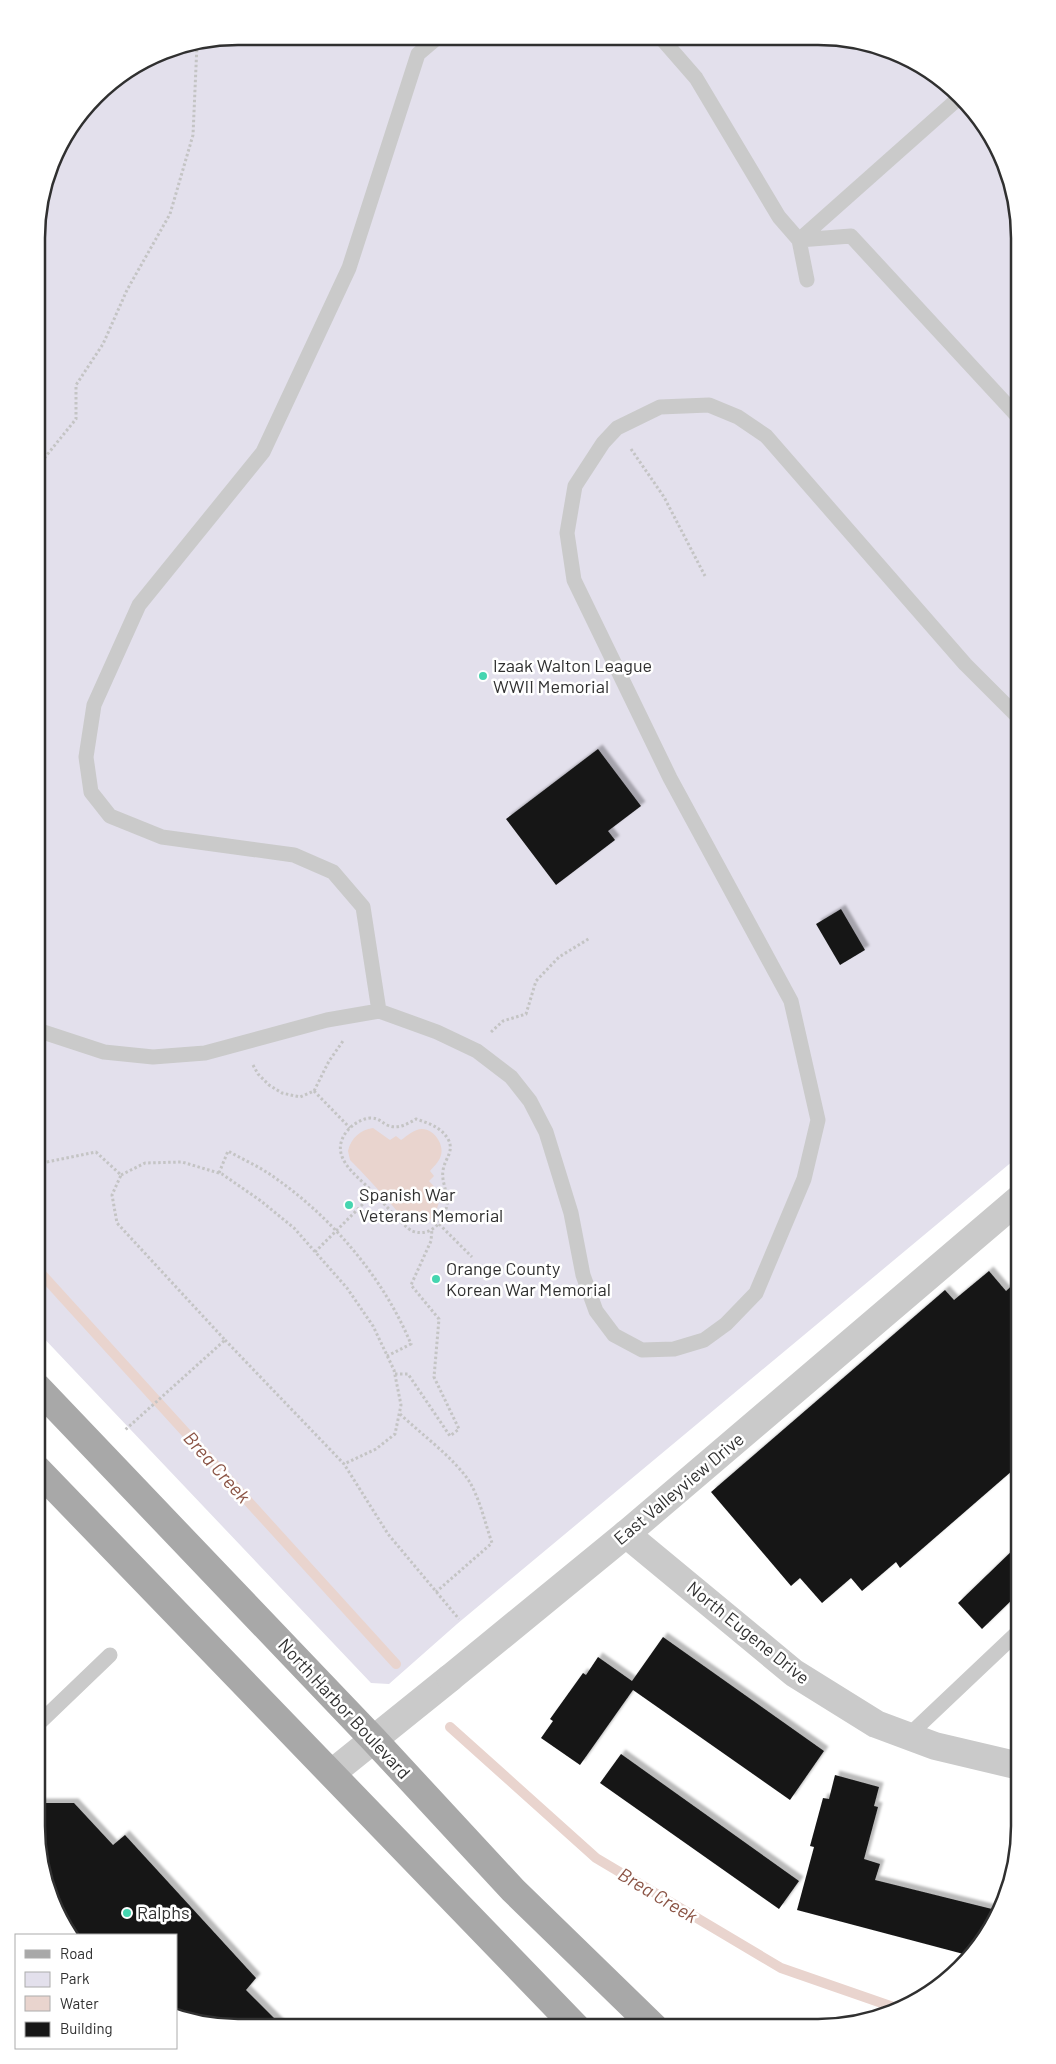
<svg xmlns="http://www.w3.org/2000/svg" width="1056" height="2064" font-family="Barlow,sans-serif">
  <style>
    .green { fill: #e3e0ec }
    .water { fill: #e9d4ce }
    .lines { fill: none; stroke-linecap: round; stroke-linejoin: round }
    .stream { stroke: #e9d4ce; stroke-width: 10 }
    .building { fill: #171717; filter: url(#shadow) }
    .path { stroke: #c4c4c4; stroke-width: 3; stroke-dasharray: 2.5 2.5; stroke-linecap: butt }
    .service { stroke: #cacaca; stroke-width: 15 }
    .minor { stroke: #cacaca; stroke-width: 28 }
    .tertiary { stroke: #cacaca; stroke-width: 28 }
    .primary { stroke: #a8a8a8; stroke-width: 28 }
    .poi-dot { fill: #45d5b0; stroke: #fff; stroke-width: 2 }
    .labels { text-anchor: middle; stroke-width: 5; stroke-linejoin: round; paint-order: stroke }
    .poi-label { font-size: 18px; fill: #303030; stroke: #fff; text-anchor: start }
    .street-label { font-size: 18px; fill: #303030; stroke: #fff }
    .water-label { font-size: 19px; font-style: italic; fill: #8b5445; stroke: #fff }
    .rim { fill: none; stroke: #303030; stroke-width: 2.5 }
  </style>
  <defs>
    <filter id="shadow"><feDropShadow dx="4.5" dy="-4.5" stdDeviation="1" flood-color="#0004"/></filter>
  </defs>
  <rect width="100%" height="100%" fill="#fff"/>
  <path class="green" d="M238 36 857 40 907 57 951 86 986 126 1009 174 1020 238 1019 1156 457 1624 389 1684 371 1683 37 1331 38 212 57 149 105 87 161 52Z"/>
  <path class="water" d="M373 1128 390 1140 396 1136 401 1140C407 1136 414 1129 422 1129 435 1129 446 1147 440 1158 438 1163 433 1167 430 1171L434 1176 429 1181 440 1193C439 1212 429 1233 406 1220 400 1216 395 1208 390 1203 377 1188 364 1174 350 1160L348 1151C351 1138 360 1130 373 1128Z"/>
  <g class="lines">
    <path class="stream" d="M37 1269 396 1664
      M450 1727 596 1858 781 1968 899 2009"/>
  </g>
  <path class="building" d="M598 749 641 806 608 831 615 840 556 885 506 819Z
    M841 909 865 950 840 965 816 924Z
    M989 1271 1006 1291 1019 1279V1465L900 1568 896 1562 862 1591 851 1578 822 1603 800 1578 791 1586 711 1492 945 1290 954 1300Z
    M1019 1544V1593L982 1629 958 1603Z
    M663 1637 824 1751 790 1800 633 1690 580 1765 541 1738 553 1721 550 1719 583 1673 586 1675 598 1657 632 1681Z
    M1019 1664V1683L1010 1673Z
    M621 1754 799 1881 779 1909 600 1783Z
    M835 1775 879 1787 874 1806 878 1807 864 1859 880 1864 875 1880 1000 1911 978 1949 971 1956 797 1910 814 1847 810 1846 823 1798 829 1799Z
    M36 1803H74L113 1845 125 1835 256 1978 246 1990 282 2026H212L176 2015V1935H69L47 1890 36 1826Z"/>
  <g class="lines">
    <path class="path" d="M631 449 664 497 705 576
      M38 466 76 419V385L103 344 127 290 170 214 193 135 197 44
      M491 1032 503 1021 526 1014 536 981 559 957 590 938
      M253 1065 258 1074 269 1085 282 1093 300 1097 314 1091 329 1061 343 1041
      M314 1091 350 1128
      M37 1164 96 1152 121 1175 112 1195 117 1223 225 1340 125 1430
      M219 1173 228 1151C242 1159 258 1166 271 1175 331 1216 383 1277 411 1344L387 1356
      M121 1175 145 1163 182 1162 222 1174 261 1201 294 1228 347 1288 373 1326 394 1370 401 1405 395 1434 376 1449 344 1464
      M439 1224 472 1257
      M315 1252 374 1193C357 1175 327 1157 347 1131 353 1124 361 1119 370 1118 379 1118 381 1122 387 1125 398 1130 407 1124 416 1119 428 1123 441 1127 448 1139 455 1152 444 1159 443 1171 441 1182 449 1194 447 1205 444 1221 431 1238 412 1231 404 1227 382 1201 374 1193
      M225 1340 344 1464 388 1534 459 1619
      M395 1374H408L450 1436 459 1429 434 1377 439 1319 411 1285 431 1241 432 1229
      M400 1414C420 1433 454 1458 469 1481 480 1499 485 1523 492 1543L436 1592"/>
    <path class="service" d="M662 39 696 78 779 217 799 240 807 280
      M799 240 851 236 1020 419
      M799 240 960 97
      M379 1011 363 907 333 872 294 855 162 837 110 816 91 792 86 757 94 705 139 605 263 452 349 268 418 54 438 37
      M37 1030 104 1052 153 1057 205 1053 327 1020 379 1011 437 1032 477 1051 511 1077 530 1101 546 1132 571 1213 583 1275 596 1311 614 1335 642 1350 674 1349 704 1340 726 1324 756 1293 804 1179 818 1120 791 1001 670 778 574 580 567 533 575 486 603 443 617 428 660 407 709 405 738 417 766 436 965 664 1020 719
      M36 1726 110 1655
      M908 1736 1019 1631"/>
    <path class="minor" d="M626 1534 794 1673 876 1724 935 1746 1019 1766
      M332 1773 450 1678"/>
    <path class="tertiary" d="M450 1678 626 1534 1019 1199"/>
    <path class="primary" d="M37 1387 374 1740 513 1890 654 2027
      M37 1469 576 2027"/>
  </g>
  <g class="poi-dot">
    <circle cx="483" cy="676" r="5"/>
    <circle cx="349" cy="1205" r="5"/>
    <circle cx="436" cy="1279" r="5"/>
    <circle cx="127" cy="1913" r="5"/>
  </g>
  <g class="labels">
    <g class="poi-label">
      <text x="493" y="672">Izaak Walton League<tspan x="493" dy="21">WWII Memorial</tspan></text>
      <text x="359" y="1201">Spanish War<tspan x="359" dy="21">Veterans Memorial</tspan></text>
      <text x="446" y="1275">Orange County<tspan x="446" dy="21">Korean War Memorial</tspan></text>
      <text x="137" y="1919">Ralphs</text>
    </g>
    <g class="street-label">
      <text transform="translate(679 1489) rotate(-40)" y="6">East Valleyview Drive</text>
      <text transform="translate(748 1633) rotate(39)" y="6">North Eugene Drive</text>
      <text transform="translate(344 1709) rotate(47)" y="6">North Harbor Boulevard</text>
    </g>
    <g class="water-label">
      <text transform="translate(217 1467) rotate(48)" y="7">Brea Creek</text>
      <text transform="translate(658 1895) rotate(31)" y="7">Brea Creek</text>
    </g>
  </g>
  <path d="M0 0H1056V2064H0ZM238 45H818A193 193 0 0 1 1011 238V1826A193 193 0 0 1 818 2019H238A193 193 0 0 1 45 1826V238A193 193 0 0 1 238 45Z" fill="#fff" fill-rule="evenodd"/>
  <path class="rim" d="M238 45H818A193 193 0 0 1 1011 238V1826A193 193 0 0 1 818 2019H238A193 193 0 0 1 45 1826V238A193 193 0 0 1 238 45Z"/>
  <rect x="15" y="1934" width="162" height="115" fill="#ffffff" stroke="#acacac"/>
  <rect x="25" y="1950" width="25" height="8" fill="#a8a8a8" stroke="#acacac"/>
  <text x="60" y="1959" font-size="15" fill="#303030">Road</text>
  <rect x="25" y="1972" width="25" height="15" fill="#e3e0ec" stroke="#acacac"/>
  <text x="60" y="1984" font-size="15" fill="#303030">Park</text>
  <rect x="25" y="1996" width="25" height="15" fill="#e9d4ce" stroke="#acacac"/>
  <text x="60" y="2009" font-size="15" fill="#303030">Water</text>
  <rect x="25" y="2022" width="25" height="15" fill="#171717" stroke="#acacac"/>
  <text x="60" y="2034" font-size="15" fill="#303030">Building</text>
</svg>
